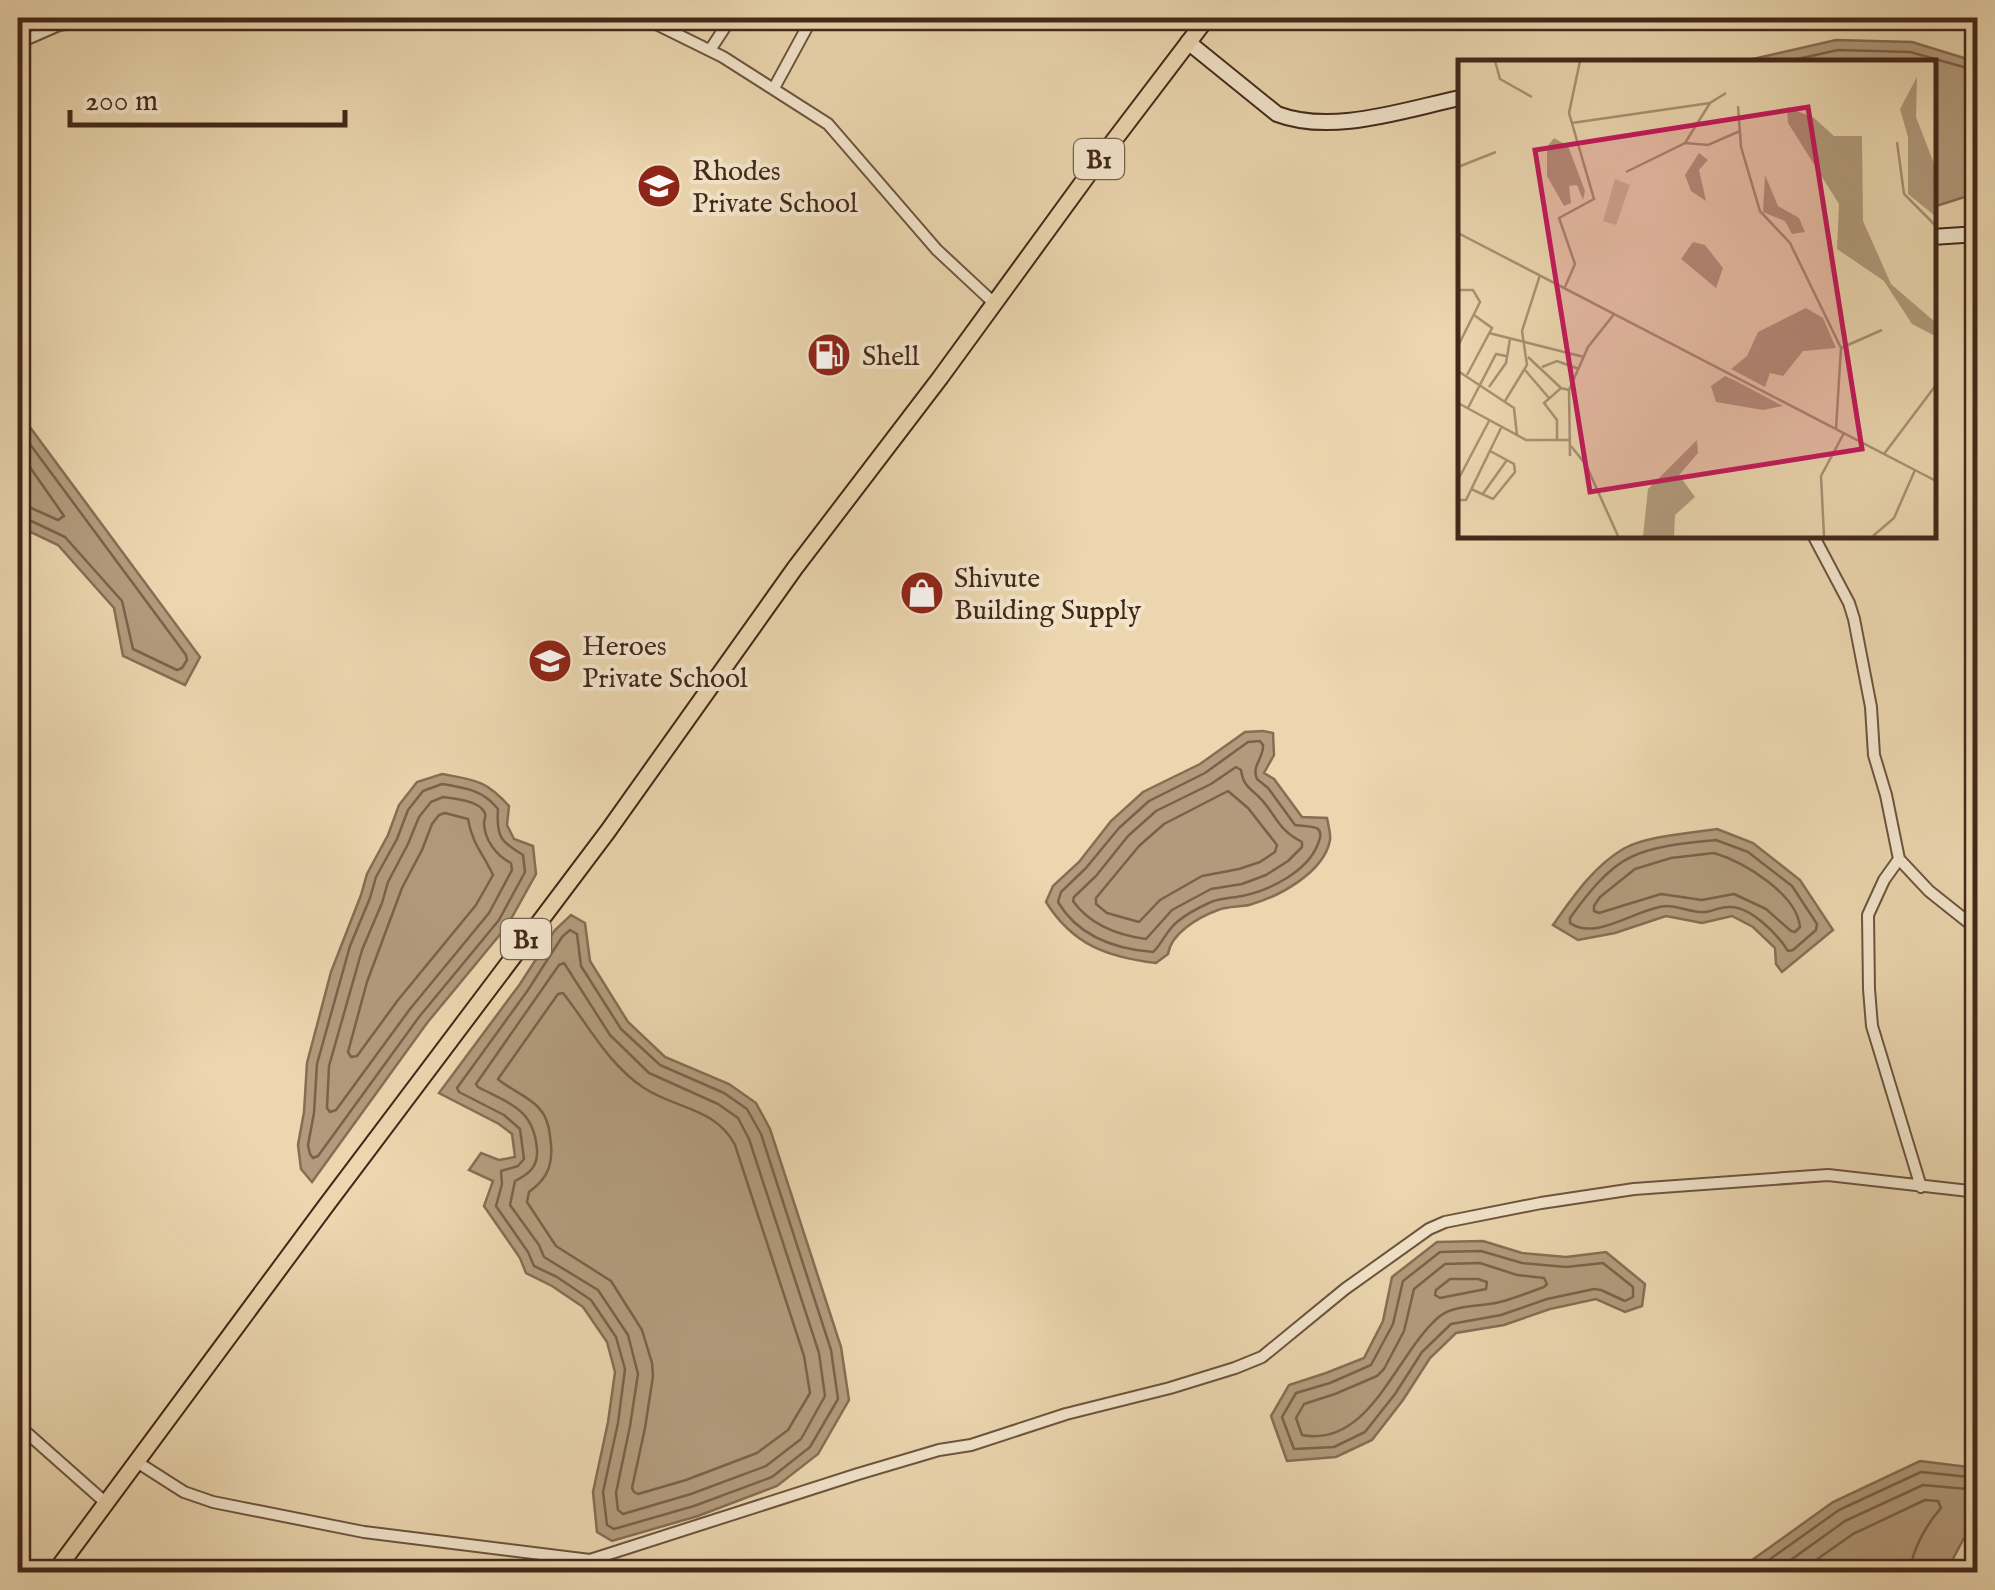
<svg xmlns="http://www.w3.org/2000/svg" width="1995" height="1590" font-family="'IM FELL English',serif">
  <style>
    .water { fill: #b29b7c; stroke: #866d54; stroke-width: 2.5 }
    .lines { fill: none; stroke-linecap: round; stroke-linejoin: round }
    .shore { stroke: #7a624a; stroke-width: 2.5 }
    .street-casing { stroke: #6d543e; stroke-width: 14 }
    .secondary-casing { stroke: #432819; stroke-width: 18 }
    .primary-casing { stroke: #432819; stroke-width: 19 }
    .street { stroke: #f2e4cb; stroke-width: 10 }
    .secondary { stroke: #f2e4cb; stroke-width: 14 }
    .primary { stroke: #ebd6af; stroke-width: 15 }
    .labels { text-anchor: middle; stroke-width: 8; stroke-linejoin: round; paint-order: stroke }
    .shield { fill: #f2e4cb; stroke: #78604e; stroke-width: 2.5 }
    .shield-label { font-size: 25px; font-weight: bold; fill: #432819 }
    .poi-label { font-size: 28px; fill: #432819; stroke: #f2e4cb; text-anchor: start }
    .inset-road { fill: none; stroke: #a89073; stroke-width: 2.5 }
    .view { fill: #c2185b; fill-opacity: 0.15; stroke: #c2185b; stroke-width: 5 }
    .inset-edge { fill: none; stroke: #432819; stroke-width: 5 }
  </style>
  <rect width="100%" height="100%" fill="#ebd6af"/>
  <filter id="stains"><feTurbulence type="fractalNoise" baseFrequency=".002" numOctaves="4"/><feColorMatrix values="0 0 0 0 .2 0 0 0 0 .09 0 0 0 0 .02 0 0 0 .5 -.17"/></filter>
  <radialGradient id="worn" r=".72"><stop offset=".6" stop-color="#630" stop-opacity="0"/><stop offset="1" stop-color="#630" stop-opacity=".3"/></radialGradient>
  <path class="water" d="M1836 40 1912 42 1977 62V193L1933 207 1932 62H1740Z
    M18 411 200 657 185 685 123 656 114 608 58 545 18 526Z
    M1263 731 1273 733 1274 755 1264 773 1274 779 1302 817 1327 818C1328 824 1331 834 1330 840 1324 873 1278 897 1249 905 1239 907 1227 906 1218 910 1199 917 1171 933 1168 954L1156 963C1107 957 1073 945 1046 902L1053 886 1079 862 1111 821 1143 792 1200 764 1245 732Z
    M442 774C475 780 486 780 509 806L507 825 514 839 533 846 536 874 507 926 427 1023 312 1182 301 1169 298 1145 304 1112 307 1063 331 972 361 895 367 874 388 835 399 805 417 782Z
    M1717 829 1753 843 1800 880 1833 930 1782 972 1776 964 1775 948 1753 927 1732 916 1702 923 1666 916 1615 933 1578 940 1553 925C1573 897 1593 867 1623 849 1646 836 1691 833 1717 829Z
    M571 915 585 923 590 961 628 1022 665 1057 729 1084 756 1103 770 1129 841 1347 849 1400 818 1454 777 1486 698 1516 612 1541 597 1532 593 1492 608 1422 615 1372 607 1342 583 1307 552 1286 526 1273 520 1258 484 1206 493 1181 469 1170 481 1153 499 1160 515 1157 512 1134 499 1124 439 1093 520 984 555 930Z
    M1483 1241 1522 1253 1566 1257 1606 1252 1645 1284 1642 1306 1625 1312 1596 1299 1550 1309 1504 1325 1456 1333 1430 1358 1403 1400 1372 1440 1336 1457 1287 1461 1271 1416 1289 1385 1326 1373 1364 1358 1383 1321 1392 1277 1437 1242Z
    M1920 1461 1977 1468V1528L1964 1538 1946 1572H1730L1741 1568 1833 1502Z"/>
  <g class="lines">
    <path class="shore" d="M1784 62 1838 50 1910 52 1978 71
      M18 428 186 655 187 660 182 668 177 670 133 649 122 601 65 537 25 518H18
      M18 450 64 516 58 520 29 507 18 505
      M1260 741 1263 745C1264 758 1251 766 1257 779L1268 788 1295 825C1300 826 1315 826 1318 829 1323 834 1319 840 1318 844 1307 872 1270 890 1242 896 1232 898 1221 898 1211 902 1200 907 1186 914 1177 922 1166 931 1162 944 1153 952 1115 949 1078 936 1058 902L1061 892 1086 868 1119 828 1149 801 1205 773 1248 742Z
      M1236 767 1241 770C1243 784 1248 787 1258 796 1276 813 1276 829 1302 842V847L1288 861 1266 875 1242 884 1211 889 1172 910 1146 939C1117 935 1090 925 1073 901L1074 897 1096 876 1128 836 1156 811 1211 784Z
      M442 784C466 788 483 790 498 809 496 837 501 842 523 855L525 872 499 920 419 1017 318 1156 313 1158 310 1154 308 1145 314 1113 317 1064 350 946 370 898 376 877 397 839 408 810 423 791Z
      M1228 791 1248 808 1277 845 1275 852 1260 862 1239 869 1202 876 1160 900 1139 922 1107 913 1096 904V898L1139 846 1164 824Z
      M443 797C454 799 474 800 482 809 488 815 484 817 484 824 485 841 497 856 511 863L512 870 489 913 410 1009 336 1110 330 1112 327 1108 329 1066 362 950 382 903 388 882 408 844 419 817 431 802Z
      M445 813 468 819C472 844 484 855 493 875L476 905 398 1000 357 1056 351 1057 348 1052 367 982 402 888 422 850 432 824 439 815Z
      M1716 840 1748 852 1792 886 1817 924 1816 930 1793 950 1788 951C1778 935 1750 905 1728 907 1720 907 1713 911 1705 912 1692 913 1679 906 1667 906 1638 907 1597 942 1570 923V918C1585 897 1607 868 1631 857 1656 845 1688 843 1716 840Z
      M1714 853C1744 862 1797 894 1800 927L1795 932 1791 931 1766 909 1734 894 1702 900 1661 894 1599 913 1594 911V906L1600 897 1635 869 1671 858Z
      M570 930 577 934 581 966 621 1029 660 1065 724 1093 747 1109 761 1134 831 1350 838 1399 810 1447 772 1477 694 1506 614 1529 607 1525 603 1492 618 1423 625 1369 616 1337 591 1300 557 1277 534 1266 528 1252 496 1206 502 1184 501 1171 518 1166 524 1159 520 1129 504 1115 459 1092 457 1088 528 990 562 937Z
      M564 963 610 1035 649 1073 718 1104 738 1118 749 1139 819 1353 825 1396 801 1439 766 1466 691 1494 623 1514 618 1510 616 1493 630 1426 638 1374 628 1335 598 1290 544 1257 539 1245 510 1205 515 1181C529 1174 538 1167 537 1150 534 1109 510 1104 478 1087L476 1084 559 965Z
      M563 993C589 1026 608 1064 644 1088 676 1109 716 1108 735 1145L804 1356 810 1393 788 1430 757 1453 686 1480 638 1494 634 1492 632 1488 645 1428 653 1376 652 1363 642 1330 611 1281 556 1246 527 1202 529 1192C550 1177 554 1161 550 1136 549 1125 546 1115 538 1107 526 1095 509 1089 498 1079L558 994Z
      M1481 1251 1522 1263 1566 1267 1603 1263 1633 1287V1297L1625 1301 1601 1290 1594 1289 1547 1299 1501 1315 1451 1324 1422 1352 1395 1394 1365 1432 1334 1447 1294 1449 1282 1417 1296 1393 1330 1383 1371 1365 1393 1324 1403 1281 1440 1252Z
      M1480 1263 1517 1275 1544 1278 1547 1284 1544 1287C1530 1292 1515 1298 1500 1302 1482 1307 1456 1304 1440 1316 1396 1352 1371 1448 1302 1435L1296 1418 1304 1404 1335 1394 1377 1376 1384 1369 1404 1331 1414 1289 1445 1264Z
      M1478 1279 1487 1282 1486 1289 1440 1298 1435 1295 1436 1290 1450 1279Z
      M1752 1572 1839 1510 1921 1472 1978 1478
      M1774 1572 1845 1521 1923 1485 1978 1490
      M1799 1572 1853 1534 1925 1500 1938 1501 1941 1508C1926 1525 1912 1550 1910 1572"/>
    <defs>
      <path id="street" d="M644 18 723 57 828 124 937 250 995 304
        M18 43 59 25 102 18
        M710 50 731 18
        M774 88 812 18
        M1813 535 1849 603 1854 619 1871 707 1874 755 1886 795 1899 859 1929 891 1978 930
        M1899 859 1884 880 1868 915 1869 989 1872 1026 1921 1187
        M18 1425 106 1503
        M137 1462 184 1492 213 1502 364 1532 590 1560 858 1474 939 1450 971 1445 1066 1414 1170 1388 1235 1368 1262 1357 1345 1289 1429 1229 1445 1222 1541 1203 1634 1189 1828 1175 1978 1192"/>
      <path id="secondary" d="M1188 42 1277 114C1332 135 1403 110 1460 98
        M1932 237 1978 234"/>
      <path id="primary" d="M55 1572 325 1207 608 831 795 568 940 378 1093 168 1207 18"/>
    </defs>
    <use href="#street" class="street-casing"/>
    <use href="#secondary" class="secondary-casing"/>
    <use href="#primary" class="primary-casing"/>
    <use href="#street" class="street"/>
    <use href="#secondary" class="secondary"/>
    <use href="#primary" class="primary"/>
  </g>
  <defs>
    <symbol id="school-disc" viewBox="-11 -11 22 22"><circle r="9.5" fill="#8f2418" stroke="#f2e4cb"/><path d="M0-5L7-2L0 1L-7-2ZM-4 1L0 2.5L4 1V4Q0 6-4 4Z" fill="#fff"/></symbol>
    <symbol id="fuel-disc" viewBox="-11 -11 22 22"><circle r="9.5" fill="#8f2418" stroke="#f2e4cb"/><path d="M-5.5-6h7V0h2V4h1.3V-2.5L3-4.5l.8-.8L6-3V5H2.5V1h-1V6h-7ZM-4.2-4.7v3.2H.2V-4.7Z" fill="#fff"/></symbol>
    <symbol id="shop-disc" viewBox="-11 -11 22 22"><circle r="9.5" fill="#8f2418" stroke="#f2e4cb"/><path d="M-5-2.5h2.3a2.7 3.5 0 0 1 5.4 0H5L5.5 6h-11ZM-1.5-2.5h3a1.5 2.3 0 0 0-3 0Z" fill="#fff"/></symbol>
  </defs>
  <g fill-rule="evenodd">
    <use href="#school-disc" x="634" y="161" width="50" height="50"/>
    <use href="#fuel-disc" x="804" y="330" width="50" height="50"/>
    <use href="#shop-disc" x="897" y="568" width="50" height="50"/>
    <use href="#school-disc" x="525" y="636" width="50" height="50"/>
  </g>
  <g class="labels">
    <g class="shield">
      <rect x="1074" y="139" width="50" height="40" rx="8"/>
      <rect x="501" y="919" width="50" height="40" rx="8"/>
    </g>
    <g class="shield-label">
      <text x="1099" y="168">B1</text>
      <text x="526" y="948">B1</text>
    </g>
    <g class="poi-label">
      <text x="692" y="180">Rhodes<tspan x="692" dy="32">Private School</tspan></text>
      <text x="862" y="365">Shell</text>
      <text x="954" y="587">Shivute<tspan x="954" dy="32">Building Supply</tspan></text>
      <text x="582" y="655">Heroes<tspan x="582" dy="32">Private School</tspan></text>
    </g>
  </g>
  <g transform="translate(1458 60)">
    <rect width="478" height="478" fill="#ebd6af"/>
    <path d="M157 119 172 125 158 165 145 161Z" fill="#ceb896"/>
    <path d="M459 17 458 57 477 106V156L450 134V77L442 49ZM329 47 356 58 376 76H404L405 161 433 224 477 262V276L454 264 426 221 379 189 381 144 330 63ZM96 78 110 86 127 131 125 140 119 125 111 126 113 143 106 146 89 116V87ZM241 93 250 100 241 110 248 141 233 131 227 115ZM307 115 320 146 341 158 347 172 334 174 327 161 305 152ZM235 182 247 185 265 208 258 228 223 199ZM348 248 365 258 378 288 345 291 325 316 312 313 307 327 273 309 289 296 300 272ZM267 316 276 320 325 346 305 350 258 342 253 326ZM239 380 240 393 221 415 237 437 217 455 216 476H185L190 429Z" fill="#b29b7c"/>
    <path class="inset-road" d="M37 1 42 19 74 37M280 46 283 87 302 151 332 183 383 288 378 369M114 63 252 43M439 82 446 134 478 166M227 83 250 85 282 71M0 107 38 92M168 112 227 83 252 43 268 33M0 173 478 421M107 227 117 204 101 158 136 139 111 53 122 1M0 230H15L22 242 0 286M31 273 126 297M383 288 424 270M70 297 103 328M84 307 99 301 121 309M67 310 91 338M0 311 56 348 59 375M9 315 34 268 16 255M31 327 48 303 52 279M47 341 69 305 64 271 82 215M0 343 68 380H112M10 348 38 294 48 296M99 381V360L86 343 103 328 111 330M113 386 128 405 160 476M426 394 478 325M112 396 111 330 130 287 157 253M0 420 31 361M13 429 35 439 57 412 56 404 32 391M24 435 49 400M0 440H8L43 368M366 476 363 416 386 373M415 476 436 458 457 410"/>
    <path class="view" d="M350 47 404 389 132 432 77 90Z"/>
    <rect width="478" height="478" class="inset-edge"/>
  </g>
  <rect width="1995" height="1590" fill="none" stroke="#ebd6af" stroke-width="60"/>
  <rect x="20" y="20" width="1955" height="1550" fill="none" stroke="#432819" stroke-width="5"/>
  <rect x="30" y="30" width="1935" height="1530" fill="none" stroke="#432819" stroke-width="2.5"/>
  <path d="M70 110v15h275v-15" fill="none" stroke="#432819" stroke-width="5"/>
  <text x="85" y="110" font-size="30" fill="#432819" stroke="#f2e4cb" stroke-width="8" paint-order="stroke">200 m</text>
  <rect width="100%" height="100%" filter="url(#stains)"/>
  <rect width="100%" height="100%" fill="url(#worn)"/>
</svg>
